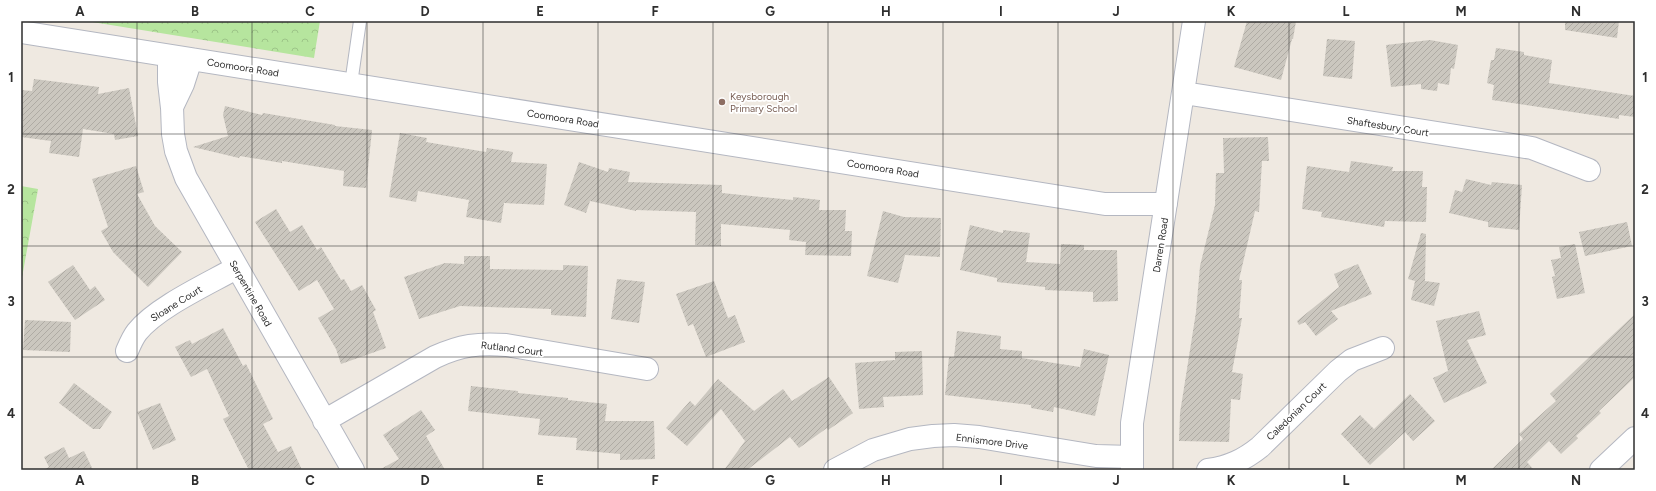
<svg xmlns="http://www.w3.org/2000/svg" width="1656" height="491" font-family="Figtree,sans-serif">
  <style>
    .forest { fill: url(#forest-crowns) }
    .building { fill: url(#building-hatch) }
    .lines { fill: none; stroke-linecap: round; stroke-linejoin: round }
    .lane-casing { stroke: #b4b7c1; stroke-width: 14 }
    .street-casing { stroke: #b4b7c1; stroke-width: 24 }
    .lane { stroke: #fff; stroke-width: 12 }
    .street { stroke: #fff; stroke-width: 22 }
    .grid { fill: none; stroke: #2e2e2e; stroke-width: 1; stroke-opacity: 0.55 }
    .education-dot { fill: #8d6e63; stroke: #fff; stroke-width: 1.5 }
    .labels { text-anchor: middle; stroke-width: 3.5; stroke-linejoin: round; paint-order: stroke }
    .street-label { font-size: 10px; fill: #2e2e2e; stroke: #fff }
    .education-label { font-size: 10px; fill: #785e54; stroke: #fff; text-anchor: start }
    .neatline { fill: none; stroke: #2e2e2e; stroke-width: 1.5 }
    .grid-label { font-size: 13px; text-anchor: middle; font-weight: bold; fill: #2e2e2e }
  </style>
  <defs>
    <pattern id="forest-crowns" width="20" height="18" patternUnits="userSpaceOnUse"><rect width="20" height="18" fill="#b6e59e"/><path d="M2 6a3 3 0 1 1 6 0M12 15a3 3 0 1 1 6 0" fill="none" stroke="#9dc588"/></pattern>
    <pattern id="building-hatch" width="6" height="6" patternUnits="userSpaceOnUse"><rect width="6" height="6" fill="#cbc7bf"/><path d="M-1 1l2-2M0 6l6-6M5 7l2-2" fill="none" stroke="#afaba4"/></pattern>
  </defs>
  <rect width="100%" height="100%" fill="#efe9e1"/>
  <path class="forest" d="M86 21H320L314 58Z
    M21 186 38 189 21 283Z"/>
  <path class="building" d="M1247 21H1296L1293 39H1292L1281 80 1234 67Z
    M1565 21H1619L1617 38 1565 30Z
    M1327 39 1355 41 1352 79 1323 76Z
    M1430 40 1458 45 1454 69 1451 68 1449 85 1438 83 1437 91 1421 89V84L1391 87 1386 45Z
    M1496 48 1524 52V55L1552 60 1549 83 1635 96V117L1619 115V119L1492 100 1494 85 1487 83 1491 60H1494Z
    M34 79 99 87 98 94 129 88 138 136 115 140 114 134 83 129 79 157 49 153 51 141 21 137 23 119H21V90L32 91Z
    M225 106 262 115 263 113 335 125V126L372 130 366 188 343 186 344 171 282 161V163L240 156 239 158 193 147 228 136 223 115Z
    M400 133 427 138 426 142 486 152 487 148 513 152 511 162 547 164 544 205 504 203 501 223 466 217 469 200 418 191 416 202 389 197Z
    M1268 137 1269 161H1262L1259 212 1255 211 1239 280H1242L1239 318H1242L1232 372 1243 374 1240 400 1231 399 1229 442 1179 441 1180 413 1196 312 1200 266 1215 205 1216 173H1224L1223 138Z
    M1351 161 1393 167 1392 171H1423L1422 187H1427L1426 222 1385 221 1384 227 1321 217 1322 212 1302 209 1307 166 1349 172Z
    M579 162 608 172 609 168 630 172 628 182 722 185V193L793 200V197L820 200 819 210H846L845 231H852L851 256 805 255 806 242 789 240 790 230 721 224V246L695 245 696 212 636 210V211L590 201 586 213 564 205Z
    M136 166 144 192 137 194 155 226 182 252 148 287 113 252 101 231 108 227 92 179Z
    M1466 179 1491 185 1492 182 1522 185 1519 230 1488 227V222L1449 213 1455 190 1462 192Z
    M276 209 290 232 302 225 317 250 321 247 341 280 344 279 351 291 362 285 376 310 373 312 386 348 341 364 336 349 318 318 334 309 317 280 299 291 255 222Z
    M883 211 904 217 941 218 940 257 905 255 898 283 867 276Z
    M1627 222 1632 246 1585 256 1579 232Z
    M970 225 1003 233V230L1030 233 1026 262 1060 264 1061 244 1084 245V250H1117L1118 301 1093 302V292L1045 290V287L997 282V278L960 270Z
    M1421 233 1426 234 1425 281 1440 283 1434 306 1411 300 1415 281 1408 279Z
    M1575 244 1585 293 1557 299 1552 277 1555 276 1551 260 1561 258 1559 247Z
    M464 256H490V269L563 270V265L588 266 586 317 551 315V309L460 306 419 319 404 277 445 263 464 264Z
    M1358 264 1372 294 1331 311 1338 319 1316 336 1305 322 1299 325 1297 321 1339 287 1334 274Z
    M73 265 90 290 95 286 105 300 75 320 48 282Z
    M617 279 645 282 639 323 611 319Z
    M714 281 728 318 735 315 745 342 706 357 693 324 688 326 676 294Z
    M1479 311 1486 335 1467 340 1487 383 1444 403 1433 378 1448 371 1436 321Z
    M1635 314V377L1599 411 1601 413 1576 436 1578 438 1561 454 1549 441 1527 462 1534 470H1491L1523 439 1519 434 1556 401 1550 394Z
    M25 320 71 322 70 352 23 350Z
    M223 328 243 366 246 364 273 419 263 424 278 452 291 446 302 470H249L223 419 229 416 207 369 191 377 175 347 190 340 192 344Z
    M957 331 1001 336 1000 349 1022 351V358L1080 367 1084 349 1109 355 1095 416 1054 407 1053 412 1031 408V405L945 395 949 357H954Z
    M922 351 923 395 883 397 884 407 859 409 855 363 895 360V352Z
    M829 377 853 413 828 430 827 428 799 448 790 437 747 470H724L745 441 721 409 687 446 666 428 690 401 695 406 718 379 754 411 783 389 792 401Z
    M74 383 112 412 100 429H93L59 403Z
    M471 386 518 391V393L568 398V400L607 404 605 421H654L655 459 620 460V454L576 450 577 438 538 435 540 419 468 411Z
    M1410 394 1435 421 1413 441 1405 432 1370 465 1341 434 1360 415 1374 429Z
    M160 403 176 440 153 450 137 412Z
    M421 410 435 430 426 436 445 470H379L399 459 383 435Z
    M64 447 69 458 84 451 93 470H43L49 467 44 457Z"/>
  <g class="lines">
    <defs>
      <path id="lane" d="M351 84 360 21"/>
      <path id="street" d="M21 32 1105 204H1166
        M169 56V82L172 108
        M191 59 183 84 172 107 173 134 176 151 186 178 353 470
        M1184 93 1532 148 1589 170
        M127 351C130 344 133 337 137 332 157 307 208 284 236 268
        M324 421 435 357C461 345 478 343 506 345L647 369
        M835 470 873 450 910 439 933 436 954 435 979 437 1096 456 1132 457
        M1132 470V423L1194 21
        M1208 470C1229 467 1244 460 1260 447L1338 371 1352 360 1383 348
        M1601 470 1635 438"/>
    </defs>
    <use href="#lane" class="lane-casing"/>
    <use href="#street" class="street-casing"/>
    <use href="#lane" class="lane"/>
    <use href="#street" class="street"/>
  </g>
  <path class="grid" d="M137 21V470M252 21V470M367 21V470M483 21V470M598 21V470M713 21V470M828 21V470M943 21V470M1058 21V470M1173 21V470M1289 21V470M1404 21V470M1519 21V470M21 134H1635M21 246H1635M21 357H1635"/>
  <circle class="education-dot" cx="722" cy="102" r="4"/>
  <g class="labels">
    <g class="street-label">
      <text transform="translate(243 67) rotate(9)" y="4">Coomoora Road</text>
      <text transform="translate(563 118) rotate(9)" y="4">Coomoora Road</text>
      <text transform="translate(1388 126) rotate(9)" y="4">Shaftesbury Court</text>
      <text transform="translate(883 168) rotate(9)" y="4">Coomoora Road</text>
      <text transform="translate(1160 245) rotate(-81)" y="4">Darren Road</text>
      <text transform="translate(251 293) rotate(60)" y="4">Serpentine Road</text>
      <text transform="translate(176 303) rotate(-32)" y="4">Sloane Court</text>
      <text transform="translate(512 348) rotate(7)" y="4">Rutland Court</text>
      <text transform="translate(1296 411) rotate(-44)" y="4">Caledonian Court</text>
      <text transform="translate(992 441) rotate(7)" y="4">Ennismore Drive</text>
    </g>
    <g class="education-label">
      <text x="730" y="100">Keysborough<tspan x="730" dy="12">Primary School</tspan></text>
    </g>
  </g>
  <rect width="1656" height="491" fill="none" stroke="#ffffff" stroke-width="44"/>
  <rect x="22" y="22" width="1612" height="447" class="neatline"/>
  <g class="grid-label">
    <text x="80" y="16">A</text>
    <text x="195" y="16">B</text>
    <text x="310" y="16">C</text>
    <text x="425" y="16">D</text>
    <text x="540" y="16">E</text>
    <text x="655" y="16">F</text>
    <text x="770" y="16">G</text>
    <text x="886" y="16">H</text>
    <text x="1001" y="16">I</text>
    <text x="1116" y="16">J</text>
    <text x="1231" y="16">K</text>
    <text x="1346" y="16">L</text>
    <text x="1461" y="16">M</text>
    <text x="1576" y="16">N</text>
    <text x="11" y="82">1</text>
    <text x="1645" y="82">1</text>
    <text x="11" y="194">2</text>
    <text x="1645" y="194">2</text>
    <text x="11" y="306">3</text>
    <text x="1645" y="306">3</text>
    <text x="11" y="418">4</text>
    <text x="1645" y="418">4</text>
    <text x="80" y="485">A</text>
    <text x="195" y="485">B</text>
    <text x="310" y="485">C</text>
    <text x="425" y="485">D</text>
    <text x="540" y="485">E</text>
    <text x="655" y="485">F</text>
    <text x="770" y="485">G</text>
    <text x="886" y="485">H</text>
    <text x="1001" y="485">I</text>
    <text x="1116" y="485">J</text>
    <text x="1231" y="485">K</text>
    <text x="1346" y="485">L</text>
    <text x="1461" y="485">M</text>
    <text x="1576" y="485">N</text>
  </g>
</svg>
